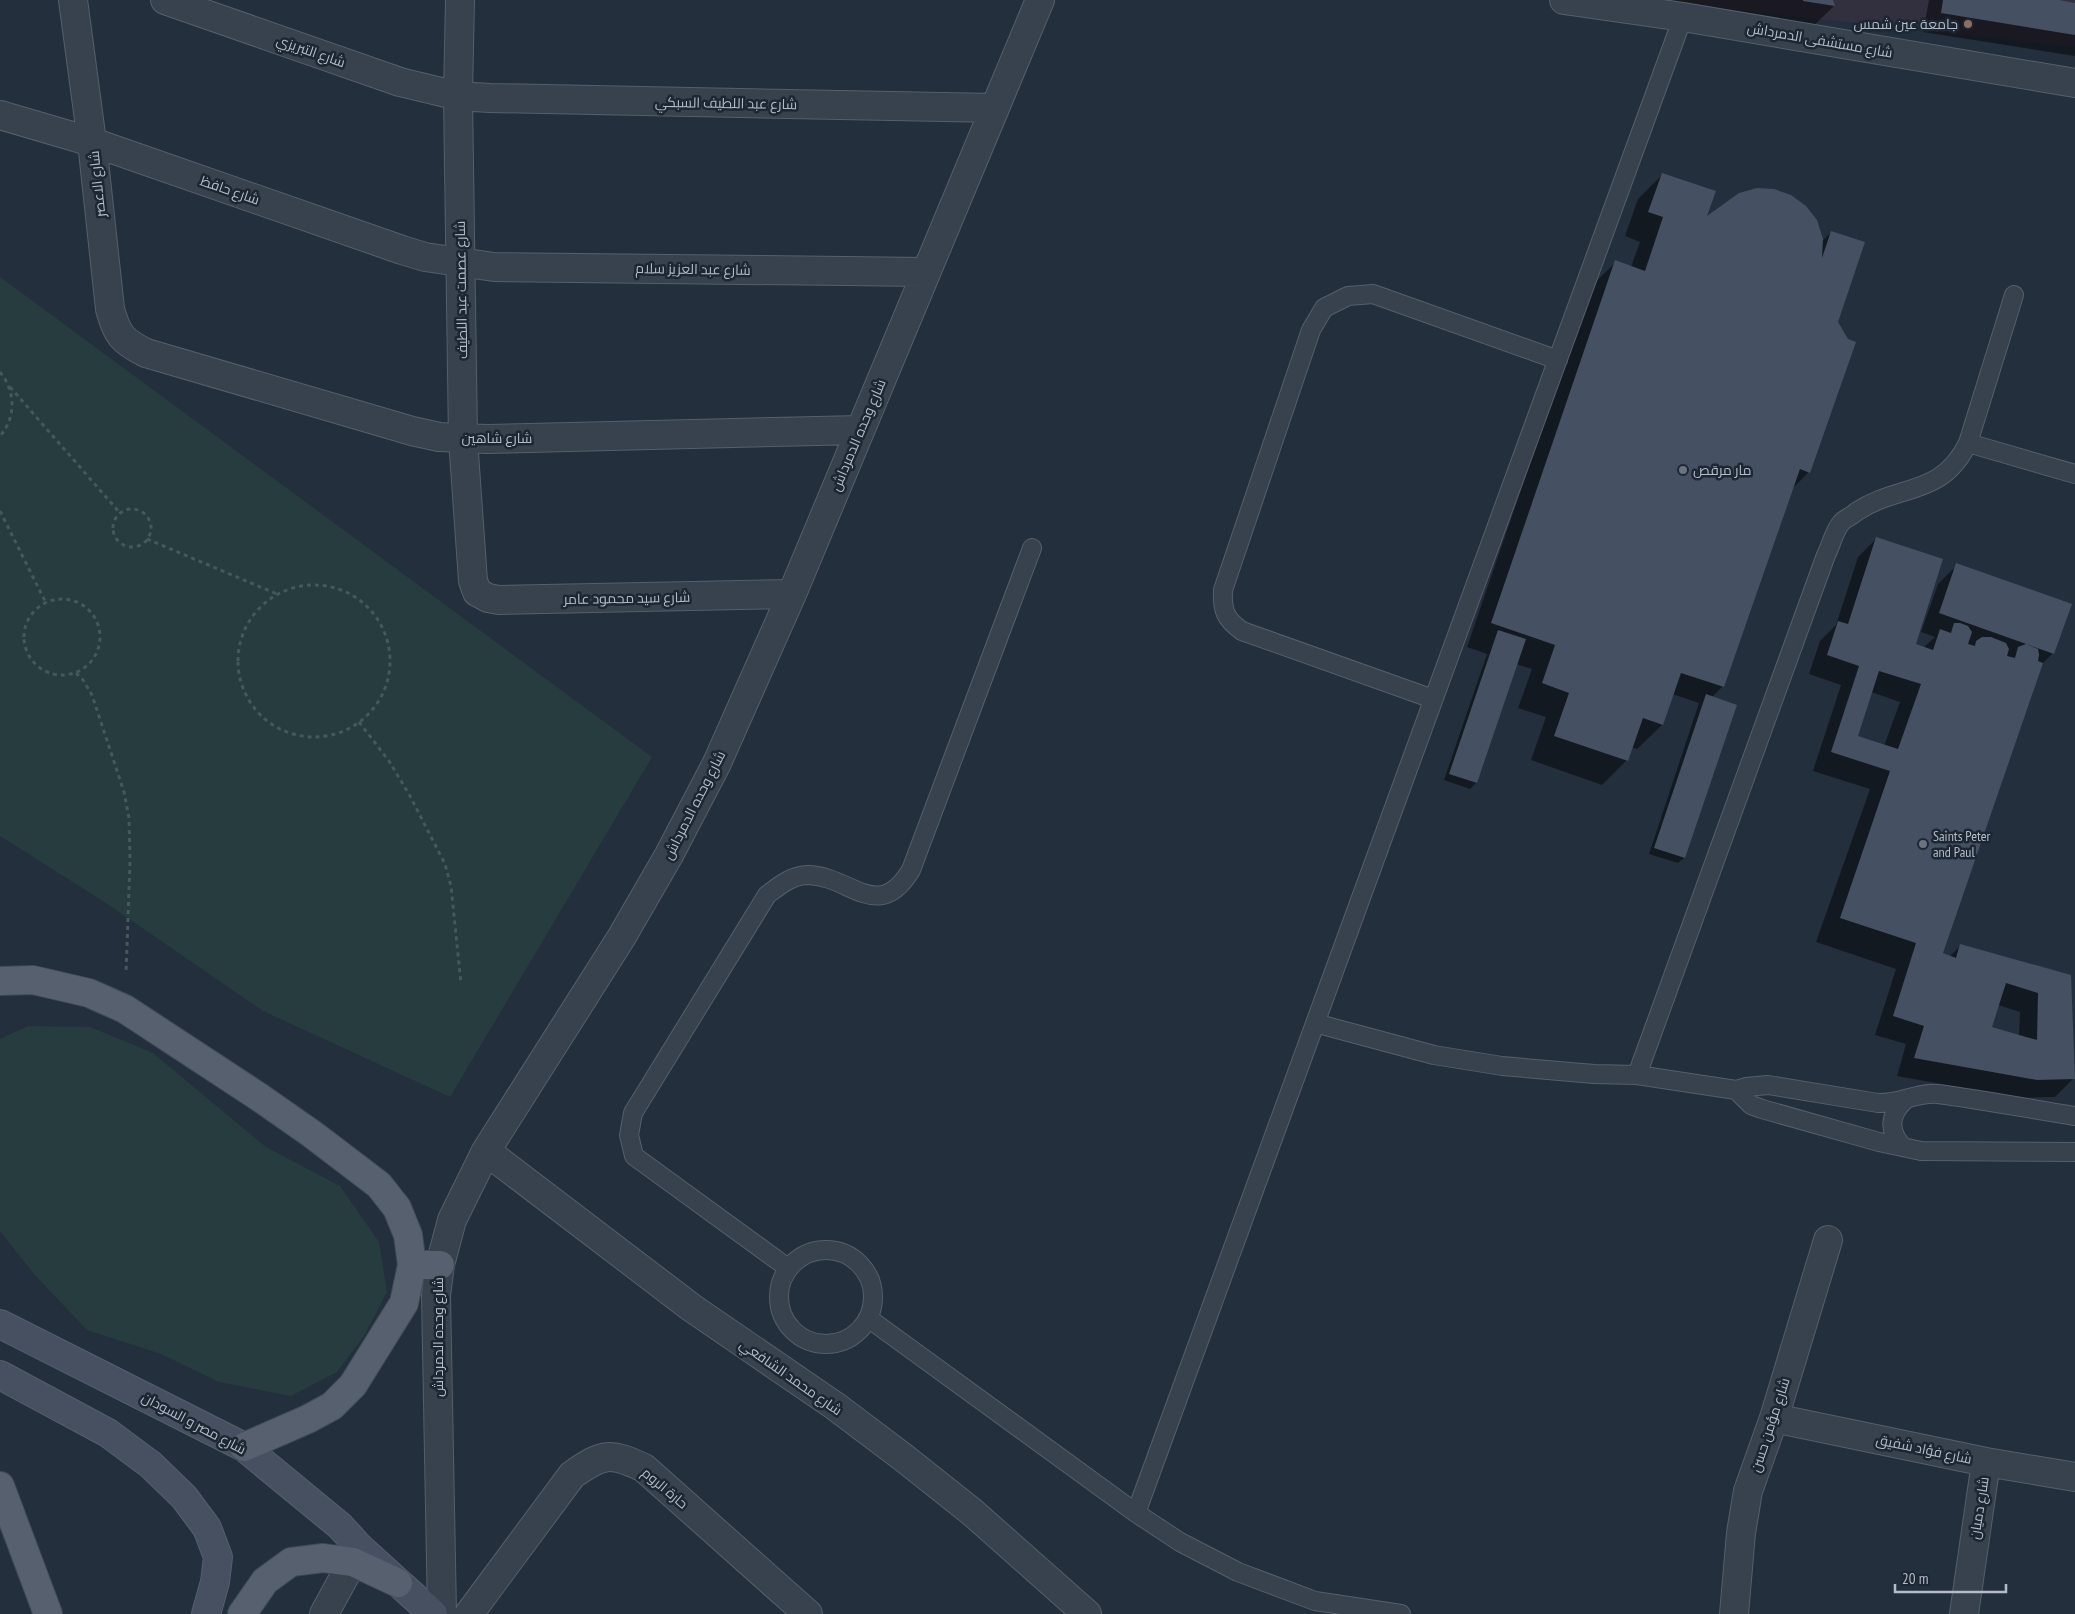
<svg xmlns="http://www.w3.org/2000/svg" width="2075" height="1614" font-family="'PT Sans Narrow',Cairo,sans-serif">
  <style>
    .medical { fill: #32303f }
    .green { fill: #263c3f }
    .shadow { fill: #0007; fill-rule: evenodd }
    .building { fill: #455162; fill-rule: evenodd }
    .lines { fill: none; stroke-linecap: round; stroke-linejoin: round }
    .lane-casing { stroke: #565f6c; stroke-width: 20 }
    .street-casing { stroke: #565f6c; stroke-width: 30 }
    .secondary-casing { stroke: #565f6c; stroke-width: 30 }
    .primary-casing { stroke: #414a57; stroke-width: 30 }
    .path { stroke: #44595c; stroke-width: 3; stroke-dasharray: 4 4; stroke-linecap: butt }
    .lane { stroke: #38414e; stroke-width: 18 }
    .street { stroke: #38414e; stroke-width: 28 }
    .secondary { stroke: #465061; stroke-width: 28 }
    .primary { stroke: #56606e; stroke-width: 28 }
    .education-dot { fill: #8d6e63; stroke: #1d2633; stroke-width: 2 }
    .worship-dot { fill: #6b7280; stroke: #1d2633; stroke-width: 2 }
    .labels { text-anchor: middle; stroke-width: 5; stroke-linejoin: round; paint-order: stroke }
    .poi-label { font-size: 14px; fill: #b4bcc9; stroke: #1d2633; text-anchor: start }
    .street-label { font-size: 14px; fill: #b4bcc9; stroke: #1d2633 }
  </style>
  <rect width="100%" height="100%" fill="#242f3e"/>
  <path class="medical" d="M1646 0H2075V47Z"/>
  <path class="green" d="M0 277 652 757 450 1097 263 1011 106 903 0 836Z
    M28 1026 90 1027 153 1053 266 1147 340 1186 379 1242 387 1292 364 1336 337 1372 291 1396 219 1382 161 1354 87 1330 34 1274 0 1231V1039Z"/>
  <path class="shadow" d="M1551 0H1831L1834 6 1799 40Z
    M1929 0H2051L2075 4V56L1923 32Z
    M1663 174 1704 219 1821 242 1832 232 1836 322 1809 472 1792 489 1723 686 1712 697 1684 858 1678 863 1649 854 1699 703 1672 694 1662 725 1637 749 1631 747 1627 760 1602 785 1531 760 1546 717 1518 708 1532 669 1516 664 1476 783 1470 789 1444 780 1487 654 1467 647 1591 286 1616 262 1631 267 1640 242 1625 236 1638 199Z
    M1877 538 1914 645 1923 648 1935 637 1921 632 1938 584 1957 565 2053 653 2042 664 1941 954 1949 957 1960 946 2070 976 2074 1078 2055 1097 2018 1098 1897 1076 1906 1044 1875 1035 1896 969 1816 942 1870 789 1813 771 1841 685 1809 674 1820 641 1836 625 1858 557ZM1871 692 1900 702 1884 746 1856 737ZM1998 1005 2020 1012 2019 1036 1991 1027Z"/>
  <path class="building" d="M1803 0H1833L1835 6 1803 1Z
    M1943 0H2059L2075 3V35L1941 13Z
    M1662 173 1716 191 1707 216 1739 193 1757 188 1774 189 1791 195 1806 206 1817 220 1823 239 1822 258 1831 231 1865 242 1838 322 1848 339 1856 342 1810 473 1800 469 1724 687 1681 673 1663 725 1643 718 1628 761 1554 736 1569 693 1542 683 1555 645 1491 623 1615 260 1645 271 1663 217 1648 212Z
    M1876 537 1943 559 1916 644 1933 650 1940 629 1951 633 1954 623H1960L1968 626 1972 632 1968 644 1975 646 1976 641 1982 637H1991L2006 643 2009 649 2007 656 2015 658 2018 647 2026 644 2038 649 2039 655 2038 661 2043 663 1943 953 1956 958 1960 944 2071 975 2075 1079 2037 1080 1914 1058 1924 1026 1893 1016 1916 943 1840 918 1890 771 1831 752 1859 666 1827 655 1838 621 1848 624ZM1879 671 1921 684 1898 749 1858 736ZM2006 983 2038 993 2037 1040 1992 1027Z
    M1956 563 2072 604 2054 654 1939 613Z
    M1498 630 1526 639 1477 783 1449 774Z
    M1706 694 1737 705 1685 858 1654 848Z"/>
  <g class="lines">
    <defs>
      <path id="lane" d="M1968 443 2075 474
        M1433 699 1242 631C1225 619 1222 610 1223 590L1311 330 1324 308 1348 296 1373 294 1558 360
        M1315 1023 1434 1055 1502 1066 1594 1074 1637 1075 1736 1090 1746 1087 1768 1085 1878 1103C1899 1104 1918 1092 1938 1094 1984 1100 2030 1109 2075 1116
        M1637 1075 1826 555C1831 546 1834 531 1841 523 1844 519 1852 516 1856 512 1899 483 1941 498 1968 443L2014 295
        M1736 1090 1751 1105 1762 1109 1879 1142 1921 1151 2075 1152
        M1903 1147C1888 1131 1889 1115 1905 1100
        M779 1297a47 47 0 1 1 94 0a47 47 0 1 1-94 0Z
        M788 1268 634 1156 629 1135 633 1113 767 895C779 886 792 875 808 875 851 876 878 924 911 870L1032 548
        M868 1318 1136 1513 1180 1542 1238 1572 1315 1601 1401 1614
        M1136 1513 1683 17"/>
      <path id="street" d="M73 0 92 142 110 309C117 335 122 341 146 353L412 431 439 437 487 439 860 430
        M165 0 400 82 458 96 490 98 995 108
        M460 0 458 96 463 439 473 581 477 592 488 598 499 600 792 594
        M1564 0 1683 17 2075 83
        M0 115 92 142 402 250 425 257 494 267 926 272
        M486 1151 692 1308 835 1406 904 1458 972 1512 1087 1614
        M1774 1418 1986 1462 2075 1477
        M324 1614 360 1548
        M442 1614 436 1295 440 1265 452 1220 486 1151 621 938 669 855 717 763 792 594 1040 0
        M469 1614 572 1475C603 1453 610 1452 644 1468L808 1614
        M1734 1614 1741 1533 1748 1491 1774 1418 1828 1240
        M1964 1614 1986 1462"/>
      <path id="secondary" d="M0 1324 244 1447 340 1526 360 1548 433 1614
        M0 1375 108 1433 151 1465 184 1497 207 1528 218 1557 215 1582 206 1614"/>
      <path id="primary" d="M0 981 33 980 89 993 125 1009 259 1097 312 1134 379 1185 397 1208 408 1235 412 1265 404 1303 353 1385 332 1406 308 1419 244 1447
        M412 1265H440
        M0 1486 48 1614
        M242 1614 265 1581 291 1562 323 1558 353 1562 398 1583"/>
    </defs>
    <use href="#lane" class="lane-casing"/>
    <use href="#street" class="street-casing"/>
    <use href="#secondary" class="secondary-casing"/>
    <use href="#primary" class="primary-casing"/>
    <path class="path" d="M0 372C15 391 17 416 0 436
      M10 387 120 513
      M113 528a19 19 0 1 1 38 0a19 19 0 1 1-38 0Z
      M0 511 46 603
      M147 539 277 594
      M238 661a76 76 0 1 1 152 0a76 76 0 1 1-152 0Z
      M24 637a38 38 0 1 1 76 0a38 38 0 1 1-76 0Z
      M76 673 83 680 92 695 124 792 129 818 130 861 126 974
      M359 722 389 761 410 796 445 864 451 886 461 984"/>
    <use href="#lane" class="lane"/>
    <use href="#street" class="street"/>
    <use href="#secondary" class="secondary"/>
    <use href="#primary" class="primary"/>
  </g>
  <circle class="education-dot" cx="1968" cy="24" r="5"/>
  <g class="worship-dot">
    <circle cx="1683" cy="470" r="5"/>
    <circle cx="1923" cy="844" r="5"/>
  </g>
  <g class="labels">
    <g class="poi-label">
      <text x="1958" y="29" text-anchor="end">جامعة عين شمس</text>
      <text x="1693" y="475">مار مرقص</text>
      <text x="1933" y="841">Saints Peter<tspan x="1933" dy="16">and Paul</tspan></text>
    </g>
    <g class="street-label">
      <text transform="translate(1820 40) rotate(10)" y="5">شارع مستشفى الدمرداش</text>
      <text transform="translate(311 51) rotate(19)" y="5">شارع التبريزي</text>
      <text transform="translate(726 103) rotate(1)" y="5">شارع عبد اللطيف السبكي</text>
      <text transform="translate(97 184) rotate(-96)" y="5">شارع الاعصر</text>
      <text transform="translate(230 190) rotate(19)" y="5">شارع حافظ</text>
      <text transform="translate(693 269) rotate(1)" y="5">شارع عبد العزيز سلام</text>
      <text transform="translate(461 290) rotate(-91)" y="5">شارع عصمت عبد اللطيف</text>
      <text transform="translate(858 435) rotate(-67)" y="5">شارع وحده الدمرداش</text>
      <text x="497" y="443">شارع شاهين</text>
      <text transform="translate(627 598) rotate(-1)" y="5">شارع سيد محمود عامر</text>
      <text transform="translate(694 805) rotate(-63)" y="5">شارع وحده الدمرداش</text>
      <text transform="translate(438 1337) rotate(-90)" y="5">شارع وحده الدمرداش</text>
      <text transform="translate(791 1377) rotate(35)" y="5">شارع محمد الشافعي</text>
      <text transform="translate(194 1423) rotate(28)" y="5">شارع مصر و السودان</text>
      <text transform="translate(1770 1425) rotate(-72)" y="5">شارع مؤمن حسن</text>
      <text transform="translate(1924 1449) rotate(12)" y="5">شارع فؤاد شفيق</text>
      <text transform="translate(665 1488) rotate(40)" y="5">حارة الروم</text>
      <text transform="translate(1979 1508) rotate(-81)" y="5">شارع دميان</text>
    </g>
  </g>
  <path d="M1895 1584v8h111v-8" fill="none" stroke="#b4bcc9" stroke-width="2.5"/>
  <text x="1902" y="1584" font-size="15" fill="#b4bcc9" stroke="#1d2633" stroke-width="4" paint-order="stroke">20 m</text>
</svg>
